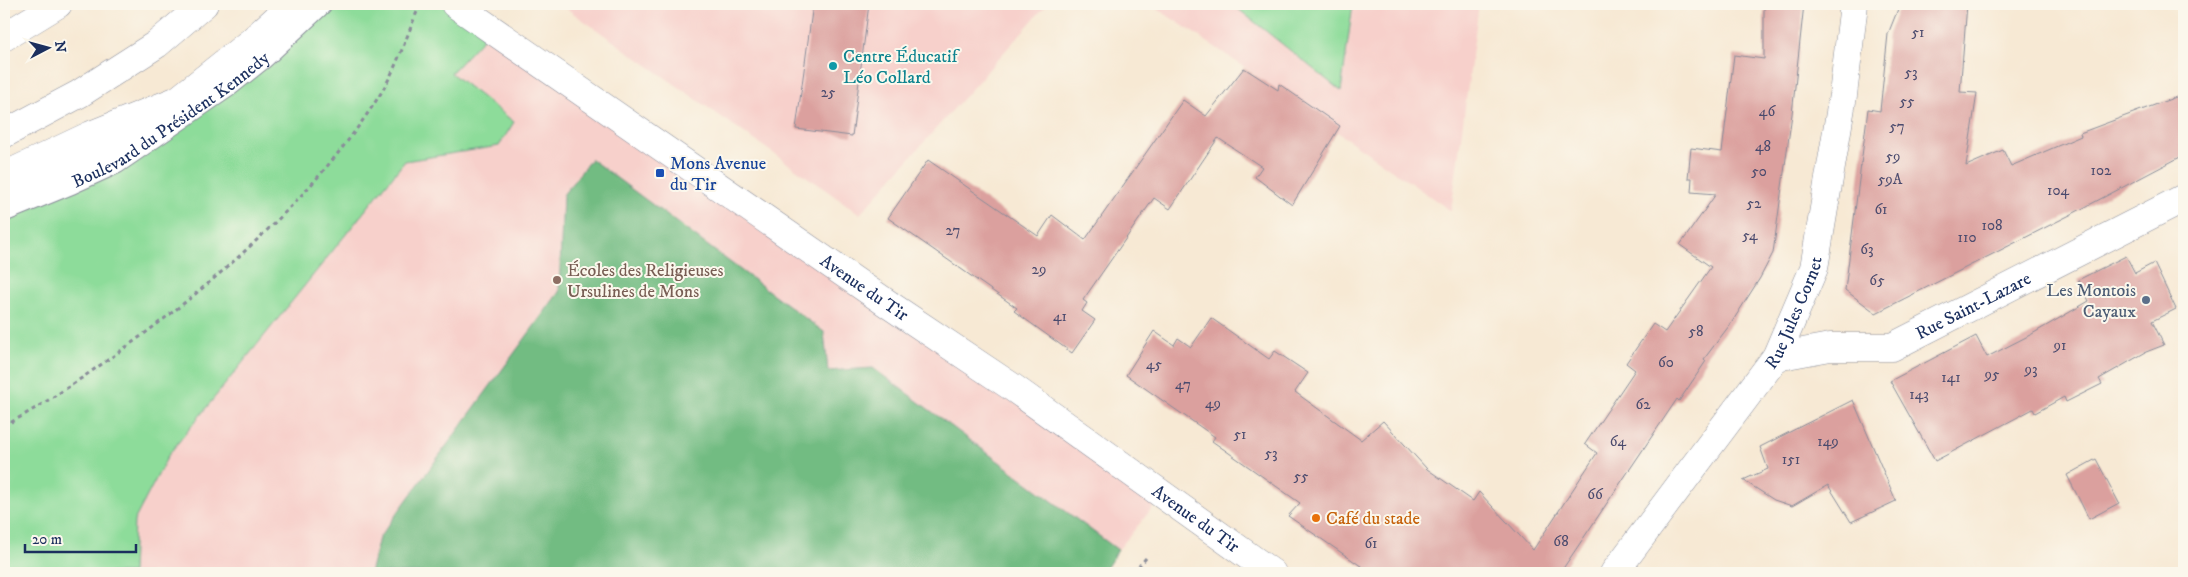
<svg xmlns="http://www.w3.org/2000/svg" width="2188" height="577" font-family="'IM FELL DW Pica',serif">
  <style>
    .built { fill: #f7d0cb }
    .green { fill: #8ddc9a; stroke: #54867c }
    .forest { fill: #72bc82; stroke: #467670 }
    .building { fill: #dba09e }
    .lines { fill: none; stroke-linecap: round; stroke-linejoin: round }
    .service-casing { stroke: #898c99; stroke-width: 23 }
    .minor-casing { stroke: #898c99; stroke-width: 29 }
    .tertiary-casing { stroke: #898c99; stroke-width: 29 }
    .primary-casing { stroke: #898c99; stroke-width: 29 }
    .trunk-casing { stroke: #898c99; stroke-width: 29 }
    .path { stroke: #898c99; stroke-width: 3; stroke-dasharray: 4 4; stroke-linecap: butt }
    .service { stroke: #fff; stroke-width: 21 }
    .minor { stroke: #fff; stroke-width: 28 }
    .tertiary { stroke: #fff; stroke-width: 28 }
    .primary { stroke: #fff; stroke-width: 28 }
    .trunk { stroke: #fff; stroke-width: 28 }
    .culture-dot { fill: #0f9aa8; stroke: #fbf7ec; stroke-width: 2 }
    .transit-dot { fill: #1a4fb4; stroke: #fbf7ec; stroke-width: 2 }
    .education-dot { fill: #8d6e63; stroke: #fbf7ec; stroke-width: 2 }
    .service-dot { fill: #5c6f8a; stroke: #fbf7ec; stroke-width: 2 }
    .food-dot { fill: #e8710a; stroke: #fbf7ec; stroke-width: 2 }
    .labels { text-anchor: middle; stroke-width: 4; stroke-linejoin: round; paint-order: stroke }
    .number-label { font-size: 15px; fill: #4b4b6e }
    .culture-label { font-size: 18px; fill: #0d838f; stroke: #fbf7ec; text-anchor: start }
    .street-label { font-size: 18px; fill: #1b2f5e; stroke: #fbf7ec }
    .transit-label { font-size: 18px; fill: #164399; stroke: #fbf7ec; text-anchor: start }
    .education-label { font-size: 18px; fill: #785e54; stroke: #fbf7ec; text-anchor: start }
    .service-label { font-size: 18px; fill: #4e5e75; stroke: #fbf7ec; text-anchor: end }
    .food-label { font-size: 18px; fill: #c56008; stroke: #fbf7ec; text-anchor: start }
  </style>
  <rect width="100%" height="100%" fill="#fbf7ec"/>
  <filter id="ink" filterUnits="userSpaceOnUse"><feTurbulence type="fractalNoise" baseFrequency=".02" numOctaves="2"/><feDisplacementMap in="SourceGraphic" scale="10" xChannelSelector="R" yChannelSelector="G"/><feConvolveMatrix kernelMatrix="1 2 1 2 8 2 1 2 1" color-interpolation-filters="sRGB"/></filter>
  <filter id="wash" filterUnits="userSpaceOnUse"><feTurbulence type="fractalNoise" baseFrequency=".0096" numOctaves="4" result="noise"/><feDisplacementMap in="SourceGraphic" scale="20" xChannelSelector="R" yChannelSelector="G"/><feGaussianBlur stdDeviation="1.12" result="paint"/><feColorMatrix in="noise" values="0 0 0 0 0 0 0 0 0 0 0 0 0 0 0 0 0 1.4 0 .05"/><feComposite in="paint" operator="in"/></filter>
  <g filter="url(#wash)">
    <rect width="100%" height="100%" fill="#f7e9d4"/>
    <path class="built" d="M560 4H1047L860 214Z
      M1150 4H1479L1451 211 1218 49Z
      M492 29 1163 495 1118 550 1103 573H4V496L451 73Z"/>
    <path class="green" d="M321 4H455L492 29 451 73 514 122 499 146 405 161 169 454 134 521 132 573H4V211Z
      M1232 4H1353L1341 91Z"/>
    <path class="forest" d="M591 159 824 332 828 371 873 368 1118 550 1103 573H370L379 538 559 292 563 195Z"/>
    <g id="blocks">
      <path class="building" d="M813 4H869L852 136 796 129Z
        M1764 4H1804L1792 114 1773 253 1760 278 1732 322 1704 359 1706 361 1679 401 1677 399 1560 573H1371L1288 516 1300 503 1212 441 1215 437 1126 375 1154 331 1174 345 1178 338 1191 347 1211 318 1269 359 1275 351 1308 373 1295 392 1361 440 1383 421 1427 469 1473 501 1479 492 1533 550 1597 453 1585 444 1635 370 1626 363 1653 324 1665 332 1711 267 1680 245 1716 194 1691 192 1692 178H1688L1691 148 1722 152 1734 55 1764 59Z
        M1900 4H1967L1960 92 1977 93 1966 166 2003 150 2011 166 2081 136 2080 133 2184 94V155L2070 215 1876 313 1845 290 1868 109 1880 111 1888 34Z
        M1244 68 1278 90 1279 84 1340 126 1292 205 1255 177 1262 167 1218 138 1170 209 1154 198 1083 300 1087 303 1082 311 1095 320 1072 353 1014 311 1017 308 888 218 928 160 1038 236 1052 215 1085 240 1183 100 1206 116Z
        M2126 256 2135 273 2154 263 2176 309 2152 321 2164 345 2146 352 2099 379 2102 384 2066 402 2064 397 2035 413 2033 409 1935 461 1890 381 1976 336 1987 357 2032 334 2089 301 2078 280Z
        M1853 400 1896 501 1851 522 1828 485 1792 506 1774 500 1743 480 1768 469 1760 447Z
        M2096 459 2119 503 2089 519 2067 475Z"/>
    </g>
  </g>
  <g filter="url(#ink)">
    <use href="#blocks" fill-opacity="0" stroke="#898c99" stroke-width="1"/>
    <g class="lines">
      <defs>
        <g id="service">
          <path id="s1" d="M4 211 72 183 116 163 228 86 263 58 321 4"/>
        </g>
        <g id="minor">
          <path id="s2" d="M455 4 891 306 1012 387 1272 573"/>
          <path id="s3" d="M1776 357 1830 347H1892L2184 198"/>
          <path id="s4" d="M1614 573 1776 357 1814 268 1843 95 1854 4"/>
        </g>
        <path id="tertiary" d="M4 37 58 4
          M4 191 65 169 106 146 147 120"/>
        <path id="primary" d="M178 100 252 41 293 4"/>
        <path id="trunk" d="M4 134 79 94 157 44 204 4
          M4 176 91 135 178 100"/>
      </defs>
      <use href="#service" class="service-casing"/>
      <use href="#minor" class="minor-casing"/>
      <use href="#tertiary" class="tertiary-casing"/>
      <use href="#primary" class="primary-casing"/>
      <use href="#trunk" class="trunk-casing"/>
      <path class="path" d="M4 426C40 407 75 383 109 359 207 291 317 196 381 93 397 67 407 35 419 7L421 6
        M640 569 650 573
        M1133 573 1146 558"/>
      <use href="#service" class="service"/>
      <use href="#minor" class="minor"/>
      <use href="#tertiary" class="tertiary"/>
      <use href="#primary" class="primary"/>
      <use href="#trunk" class="trunk"/>
    </g>
  </g>
  <circle class="culture-dot" cx="833" cy="66" r="5"/>
  <rect class="transit-dot" x="655" y="168" width="10" height="10" rx="2.5"/>
  <circle class="education-dot" cx="557" cy="280" r="5"/>
  <circle class="service-dot" cx="2146" cy="300" r="5"/>
  <circle class="food-dot" cx="1316" cy="518" r="5"/>
  <g class="labels">
    <g class="number-label">
      <text x="1918" y="37">51</text>
      <text x="1911" y="77">53</text>
      <text x="828" y="97">25</text>
      <text x="1907" y="106">55</text>
      <text x="1767" y="116">46</text>
      <text x="1897" y="131">57</text>
      <text x="1763" y="151">48</text>
      <text x="1893" y="161">59</text>
      <text x="2101" y="175">102</text>
      <text x="1759" y="176">50</text>
      <text x="1890" y="184">59A</text>
      <text x="2058" y="195">104</text>
      <text x="1754" y="208">52</text>
      <text x="1881" y="214">61</text>
      <text x="1992" y="230">108</text>
      <text x="953" y="235">27</text>
      <text x="1750" y="240">54</text>
      <text x="1967" y="242">110</text>
      <text x="1867" y="254">63</text>
      <text x="1039" y="274">29</text>
      <text x="1877" y="285">65</text>
      <text x="1060" y="321">41</text>
      <text x="1696" y="336">58</text>
      <text x="2060" y="350">91</text>
      <text x="1666" y="367">60</text>
      <text x="1154" y="369">45</text>
      <text x="2031" y="374">93</text>
      <text x="1992" y="379">95</text>
      <text x="1951" y="382">141</text>
      <text x="1183" y="389">47</text>
      <text x="1919" y="399">143</text>
      <text x="1213" y="408">49</text>
      <text x="1643" y="409">62</text>
      <text x="1240" y="439">51</text>
      <text x="1618" y="446">64</text>
      <text x="1828" y="446">149</text>
      <text x="1271" y="458">53</text>
      <text x="1791" y="464">151</text>
      <text x="1301" y="481">55</text>
      <text x="1595" y="499">66</text>
      <text x="1561" y="546">68</text>
      <text x="1371" y="548">61</text>
    </g>
    <g class="culture-label">
      <text x="843" y="62">Centre Éducatif<tspan x="843" dy="21">Léo Collard</tspan></text>
    </g>
    <g class="street-label">
      <text dy="6" stroke="none"><textPath href="#s1" startOffset="191">Boulevard du Président Kennedy</textPath></text>
      <text dy="6" stroke="none"><textPath href="#s2" startOffset="498">Avenue du Tir</textPath></text>
      <text dy="6" stroke="none"><textPath href="#s3" startOffset="208">Rue Saint-Lazare</textPath></text>
      <text dy="6" stroke="none"><textPath href="#s4" startOffset="318">Rue Jules Cornet</textPath></text>
      <text dy="6" stroke="none"><textPath href="#s2" startOffset="902">Avenue du Tir</textPath></text>
    </g>
    <g class="transit-label">
      <text x="670" y="169">Mons Avenue<tspan x="670" dy="21">du Tir</tspan></text>
    </g>
    <g class="education-label">
      <text x="567" y="276">Écoles des Religieuses<tspan x="567" dy="21">Ursulines de Mons</tspan></text>
    </g>
    <g class="service-label">
      <text x="2136" y="296">Les Montois<tspan x="2136" dy="21">Cayaux</tspan></text>
    </g>
    <g class="food-label">
      <text x="1326" y="524">Café du stade</text>
    </g>
  </g>
  <rect width="2188" height="577" fill="none" stroke="#fbf7ec" stroke-width="20"/>
  <g transform="translate(48 48) rotate(84)" stroke="#fbf7ec" stroke-width="4" paint-order="stroke">
  <path d="M0-4L9 19L0 12L-9 19Z" fill="#1b2f5e"/>
  <text y="-8" font-size="14" font-weight="bold" text-anchor="middle" fill="#1b2f5e">N</text>
  </g>
  <path d="M25 544v8h111v-8" fill="none" stroke="#1b2f5e" stroke-width="2.5"/>
  <text x="32" y="544" font-size="15" fill="#1b2f5e" stroke="#fbf7ec" stroke-width="4" paint-order="stroke">20 m</text>
</svg>
